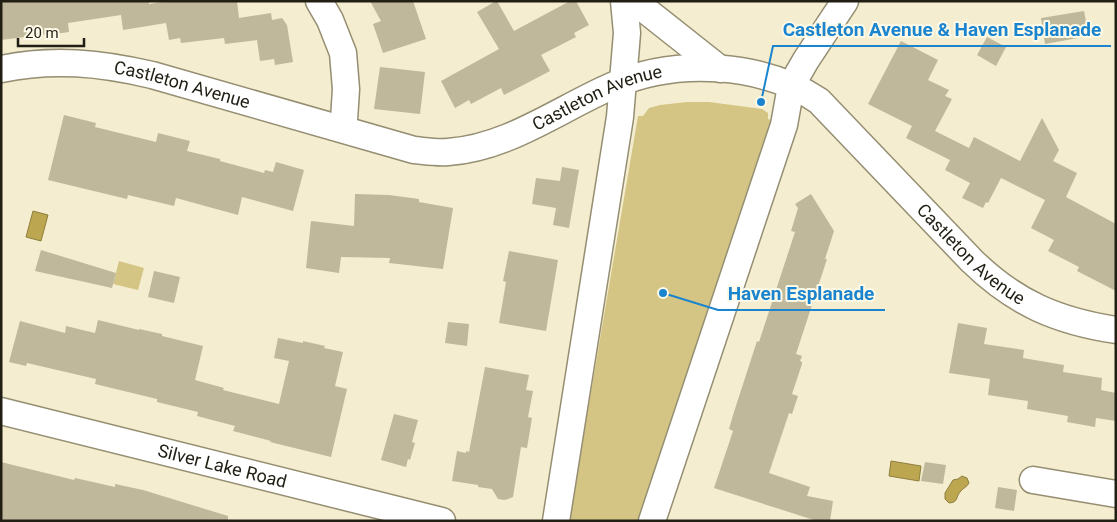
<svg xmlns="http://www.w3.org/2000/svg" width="1117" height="522" font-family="Roboto,sans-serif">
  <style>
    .green { fill: #d4c585 }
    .water { fill: #bca750; stroke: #8e7e3e }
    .building { fill: #bfb89b }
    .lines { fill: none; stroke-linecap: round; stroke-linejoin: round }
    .minor-casing { stroke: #958e72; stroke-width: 29 }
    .minor { stroke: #fff; stroke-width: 26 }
    .labels { text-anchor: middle; stroke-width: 4; stroke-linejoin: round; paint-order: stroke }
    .street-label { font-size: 18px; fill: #211f14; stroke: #fefae8 }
    .leader { fill: none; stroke: #1b84ce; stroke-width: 2 }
    .callout-dot { fill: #1b84ce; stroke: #fefae8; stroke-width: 2 }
    .callout-label { font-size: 19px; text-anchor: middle; font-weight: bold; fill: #1b84ce; stroke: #fefae8; stroke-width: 4; stroke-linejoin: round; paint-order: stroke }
  </style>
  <rect width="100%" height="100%" fill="#f4edcf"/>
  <path class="green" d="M687 102H709L762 109 768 113V119L774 121 653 483 639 521H569L638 116H643L649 108 660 105Z
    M119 261 144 268 138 290 113 284Z"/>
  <path class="water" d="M33 211 48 215 41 241 26 237Z
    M891 461 921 466 919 481 889 476Z
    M962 476 967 478 969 483C967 487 963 488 960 492 955 498 959 502 949 503L945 499V493L953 480 958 479Z"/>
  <path class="building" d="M1 1H149V4L169 1H237L239 18 271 13 272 20 282 18 287 25 293 62 275 65 274 59 260 61 257 40 225 44 224 38 181 43 180 38 169 40 166 23 123 30 121 15 68 23 69 32 48 35V34L1 40Z
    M370 1H413L426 39 383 53 373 24 381 21Z
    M496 1H497L514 31 570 1H576L589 25 574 33 576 37 541 55 550 71 504 95 501 88 471 104 469 100 455 108 441 81 499 49 477 12Z
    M1084 11 1089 36 1045 44 1041 18Z
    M987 37 1006 47 996 66 977 55Z
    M901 41 938 60 928 80 949 90 945 96 952 99 935 131 969 148 974 137 1020 161 1042 118 1059 150 1053 161 1077 173 1066 197 1116 224V291L1077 271 1079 267 1048 251 1054 240 1031 228 1045 200 1001 178 988 203 986 202 983 208 962 198 970 183 945 170 950 160 906 138 912 126 868 104Z
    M380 67 425 72 420 114 374 109Z
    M64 115 96 123 95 127 156 142 158 133 190 141 187 151 220 159V161L264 173 265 170 273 172 276 162 304 170 293 211 242 197 238 215 176 198 174 206 128 195 127 199 48 180Z
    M562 167 579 170 569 228 553 225 556 208 532 204 536 178 560 181Z
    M355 194 389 195 419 199V202L453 208 443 269 389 263 390 258 341 257 339 273 306 268 311 221 354 226Z
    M811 194 834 231 825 259H827L796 354 802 356 800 361 802 362V364L792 394 798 396 792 414 789 413 769 473 810 487 807 496 833 501 830 521H817L714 488 733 431 729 429 733 415 757 341 759 342 795 232 791 231 798 208 795 204Z
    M41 250 116 273 112 288 35 271Z
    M509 251 558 260 546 331 499 323 506 282 503 281Z
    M154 271 180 277 174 303 148 297Z
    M98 320 139 330V329L162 334V336L203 346 195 380 224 388 223 390 279 404 289 361 274 358 278 338 303 343V341L325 346 324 348 343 352 335 386 347 389 331 457 270 442 271 441 233 431 235 426 197 416 198 412 157 402V399L95 384 96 379 27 363 26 366 9 362 20 321 65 333 66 326 95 333Z
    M448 322 469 324 467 346 445 343Z
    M958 323 987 328 984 344 1024 350 1023 358 1064 365 1063 372 1102 378 1101 390 1116 393V421L1096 418 1095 427 1067 422 1068 416 1027 409 1028 401 988 395 990 379 949 373Z
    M485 367 529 375 526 390 533 391 528 417 532 418 527 448 521 447 513 497 505 500 498 499 492 489 478 487V485L452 481 457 451 466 453V451L469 452Z
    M394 414 418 420 412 442 415 443 410 460 408 459 406 467 381 460Z
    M1 462 74 480 75 478 115 487V484L143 490 228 516V521H1Z
    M925 462 946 465 943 484 921 481Z
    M998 487 1017 490 1014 511 995 508Z"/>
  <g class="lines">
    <defs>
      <g id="minor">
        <path d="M319 1 330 20 343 53 346 89 344 120 341 128"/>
        <path d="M634 1 720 69"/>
        <path id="s1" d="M1 69C53 58 101 63 152 75L414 150C425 151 437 153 448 152 508 148 559 109 612 86 675 58 762 62 819 101L972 261C1015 303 1057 321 1116 330"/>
        <path id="s2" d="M1 411 442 521"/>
        <path d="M1033 480 1116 494"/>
        <path d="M556 521 620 117 627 33 624 1"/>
        <path d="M652 521 784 125 791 86 806 60 845 1"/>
      </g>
    </defs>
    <use href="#minor" class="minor-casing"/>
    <use href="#minor" class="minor"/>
  </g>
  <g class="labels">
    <g class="street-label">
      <text dy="6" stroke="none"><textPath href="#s1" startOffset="184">Castleton Avenue</textPath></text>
      <text dy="6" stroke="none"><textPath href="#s1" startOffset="619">Castleton Avenue</textPath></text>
      <text dy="6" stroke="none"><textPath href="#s1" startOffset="1069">Castleton Avenue</textPath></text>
      <text dy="6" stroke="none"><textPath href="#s2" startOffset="228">Silver Lake Road</textPath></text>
    </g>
  </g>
  <path class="leader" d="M761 102L773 46H1111M663 293L718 310H885"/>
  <g class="callout-dot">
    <circle cx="761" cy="102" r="5"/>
    <circle cx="663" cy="293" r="5"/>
  </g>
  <g class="callout-label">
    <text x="942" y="36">Castleton Avenue &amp; Haven Esplanade</text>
    <text x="801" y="300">Haven Esplanade</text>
  </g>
  <rect width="1117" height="522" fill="none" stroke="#211f14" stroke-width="5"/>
  <path d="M18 38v8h66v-8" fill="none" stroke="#211f14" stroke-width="2.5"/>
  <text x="25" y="38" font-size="15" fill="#211f14" stroke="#fefae8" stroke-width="4" paint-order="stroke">20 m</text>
</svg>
